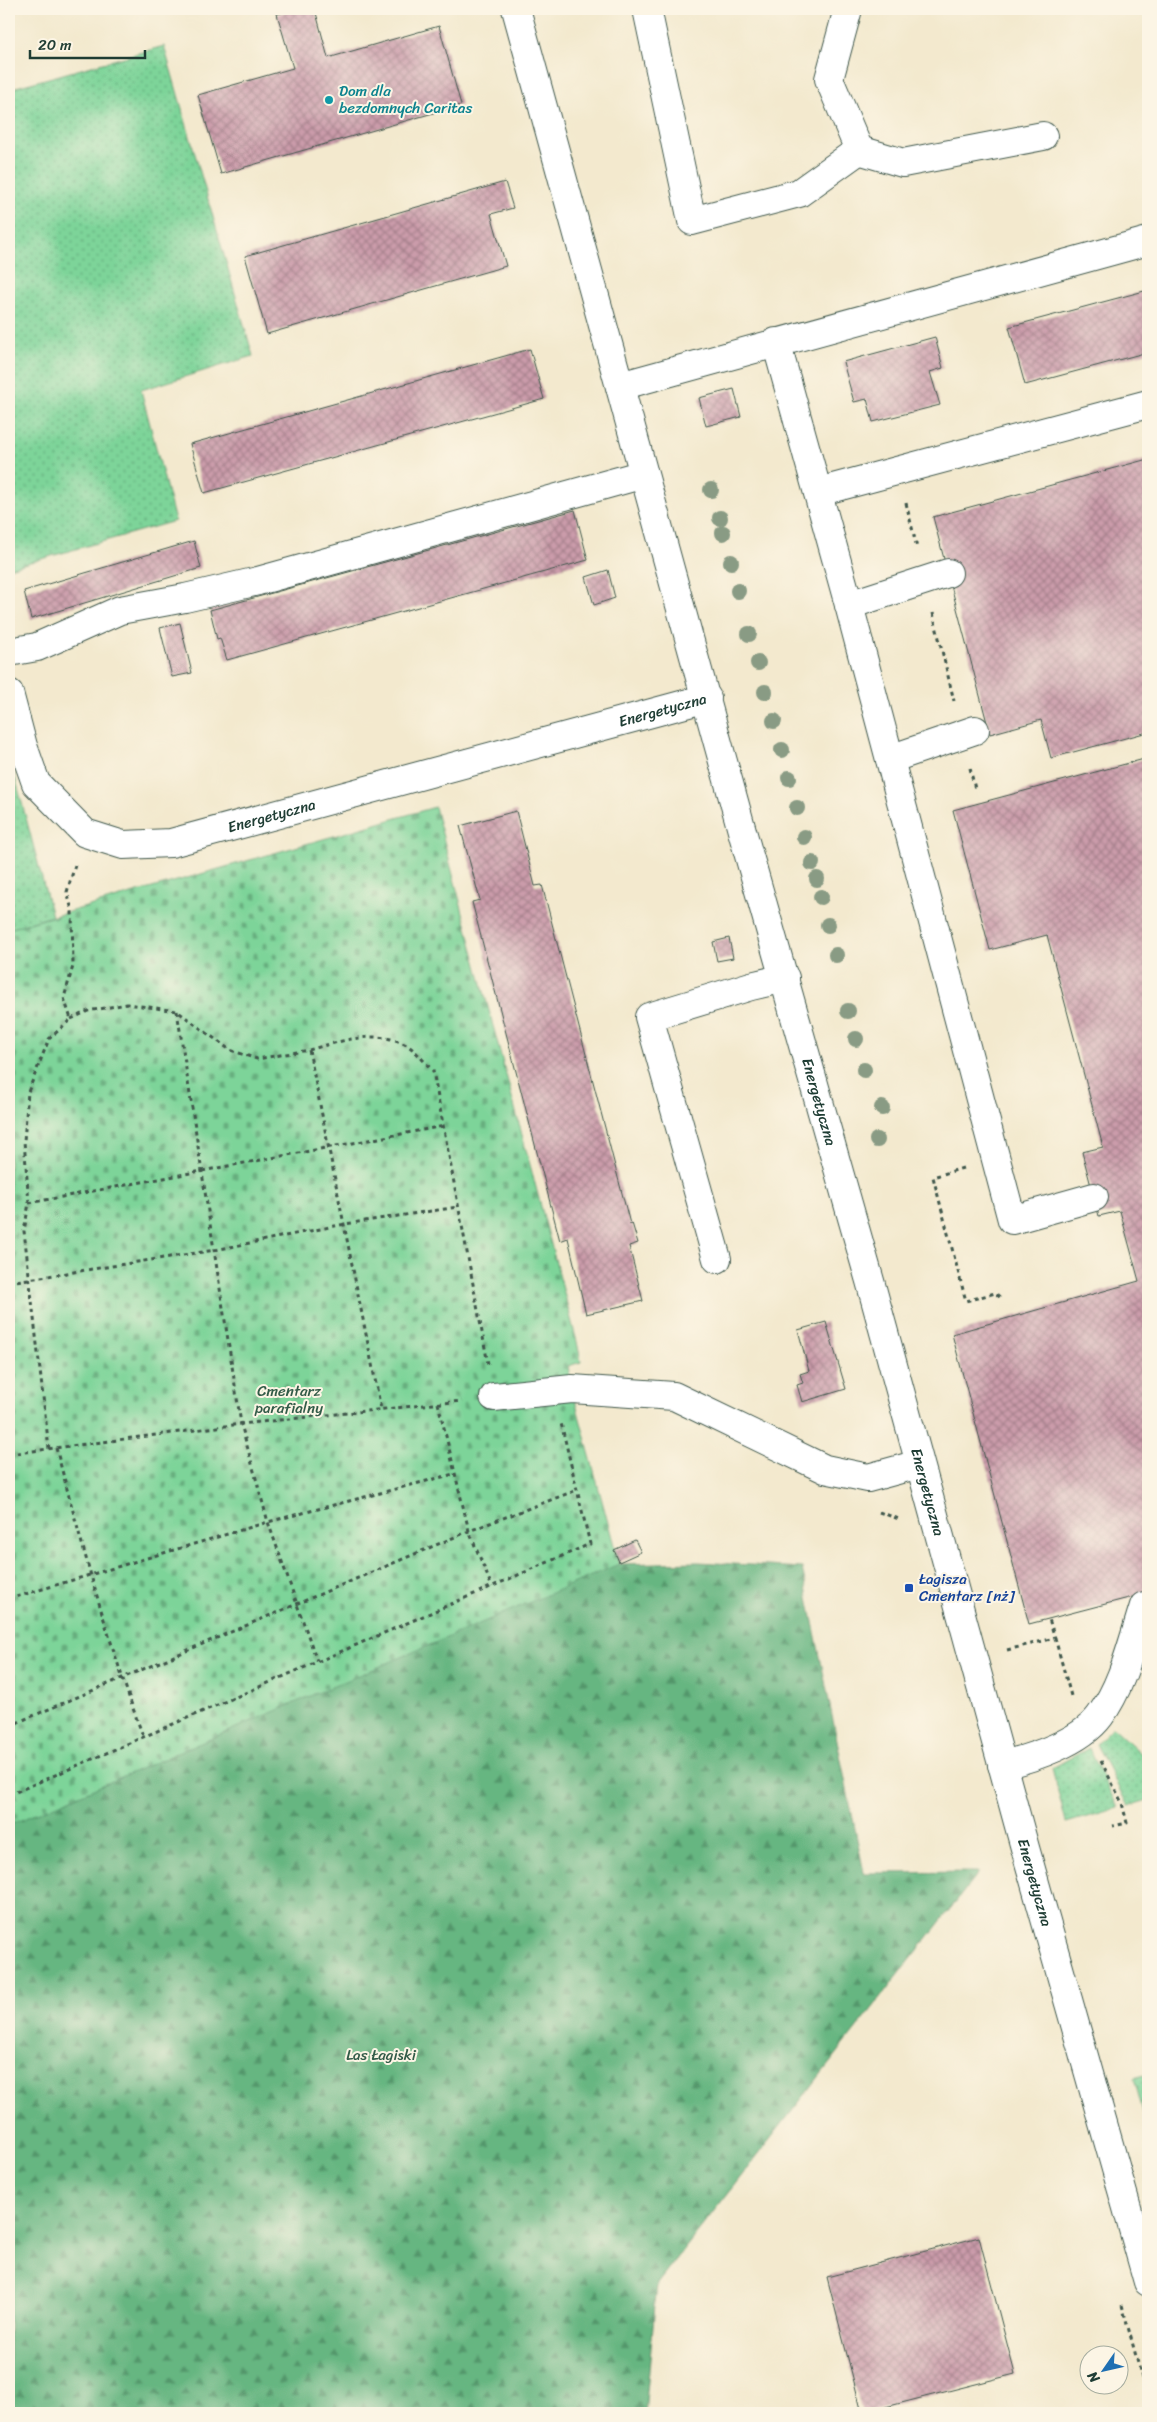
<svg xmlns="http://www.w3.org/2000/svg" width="1157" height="2422" font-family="Sriracha,sans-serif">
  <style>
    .grass { fill: url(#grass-dots); stroke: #4e8866 }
    .forest { fill: url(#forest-firs); stroke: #427a5a }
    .cemetery { fill: url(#cemetery-stones); stroke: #4e8866 }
    .building { fill: url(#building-cross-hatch) }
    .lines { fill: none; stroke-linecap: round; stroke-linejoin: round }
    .minor-casing { stroke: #3f574b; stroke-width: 30 }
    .path { stroke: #3f574b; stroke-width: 3; stroke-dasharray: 4 4; stroke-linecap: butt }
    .minor { stroke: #fff; stroke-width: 28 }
    .tree { fill: #899b84 }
    .culture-dot { fill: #0f9aa8; stroke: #fcf5e5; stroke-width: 2 }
    .transit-dot { fill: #1a4fb4; stroke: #fcf5e5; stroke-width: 2 }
    .labels { text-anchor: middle; stroke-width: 4; stroke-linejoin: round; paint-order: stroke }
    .culture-label { font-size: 15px; fill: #0d838f; stroke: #fcf5e5; text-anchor: start }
    .street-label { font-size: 15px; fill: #1f3d34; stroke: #fcf5e5 }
    .park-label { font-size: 15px; fill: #325b48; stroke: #fcf5e5 }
    .transit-label { font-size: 15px; fill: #164399; stroke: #fcf5e5; text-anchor: start }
  </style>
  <defs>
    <pattern id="grass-dots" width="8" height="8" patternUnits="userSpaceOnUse" patternTransform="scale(1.25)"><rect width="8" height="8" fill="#7dd499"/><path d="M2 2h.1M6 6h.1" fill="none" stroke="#66ad7e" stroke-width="1.8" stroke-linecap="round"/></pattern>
    <pattern id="forest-firs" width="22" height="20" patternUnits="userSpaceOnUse" patternTransform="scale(1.25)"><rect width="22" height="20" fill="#66b681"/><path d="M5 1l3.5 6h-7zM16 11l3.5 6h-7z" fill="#53956a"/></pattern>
    <pattern id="cemetery-stones" width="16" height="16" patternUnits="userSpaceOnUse" patternTransform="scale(1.25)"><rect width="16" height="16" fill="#7dd499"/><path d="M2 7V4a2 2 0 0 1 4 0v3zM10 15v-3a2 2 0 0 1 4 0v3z" fill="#66ad7e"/></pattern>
    <pattern id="building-cross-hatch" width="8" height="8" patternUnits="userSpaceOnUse" patternTransform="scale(1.25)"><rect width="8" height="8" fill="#cb9baa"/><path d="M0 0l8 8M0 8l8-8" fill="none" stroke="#a4808b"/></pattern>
  </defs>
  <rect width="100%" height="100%" fill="#fcf5e5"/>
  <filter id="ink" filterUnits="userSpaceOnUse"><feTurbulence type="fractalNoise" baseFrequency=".02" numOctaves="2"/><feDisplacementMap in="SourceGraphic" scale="10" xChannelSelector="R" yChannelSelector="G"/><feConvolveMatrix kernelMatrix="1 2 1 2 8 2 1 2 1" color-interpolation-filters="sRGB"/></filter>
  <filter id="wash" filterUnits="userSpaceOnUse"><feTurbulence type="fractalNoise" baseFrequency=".0096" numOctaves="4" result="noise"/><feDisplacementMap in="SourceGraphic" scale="20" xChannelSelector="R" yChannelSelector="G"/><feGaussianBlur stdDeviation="1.12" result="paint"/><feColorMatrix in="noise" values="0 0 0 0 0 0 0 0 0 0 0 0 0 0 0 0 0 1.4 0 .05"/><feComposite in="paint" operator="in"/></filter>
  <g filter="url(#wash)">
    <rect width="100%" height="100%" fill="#f3e9ce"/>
    <path class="grass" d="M164 46 253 356 141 390 175 521 9 568V89Z
      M9 754 52 916 9 929Z
      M1113 1727 1148 1760V1800L1128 1806 1096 1744Z
      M1089 1748 1118 1808 1066 1823 1052 1768Z
      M1148 2074V2127H1147L1134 2078Z"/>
    <path class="forest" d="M698 1562 802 1568 864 1873 979 1872 657 2284 645 2413H9V1825L618 1564Z"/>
    <path class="cemetery" d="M435 807 577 1342 581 1362 568 1366 572 1389 619 1564 9 1825V929Z"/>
    <g id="blocks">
      <path class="building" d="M298 9H315L328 58 439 26 461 105 221 174 198 95 293 68 277 14Z
        M505 182 513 208 491 214 506 266 267 334 245 256Z
        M1148 290V352L1025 385 1009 327Z
        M935 337 943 368 930 372 940 405 873 422 867 399 854 402 843 362Z
        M530 349 544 399 204 493 190 444Z
        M734 389 741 417 706 426 699 398Z
        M1148 459V732L1051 758 1041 720 990 734 933 517Z
        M575 510 588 560 227 660 220 638 217 639 210 610Z
        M194 541 201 568 31 619 24 591Z
        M608 570 615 598 594 605 586 577Z
        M180 623 192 673 172 677 160 628Z
        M1148 758V1607L1144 1594 1029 1624 952 1334 1139 1281 1120 1211 1099 1216 1082 1152 1103 1147 1047 935 990 950 953 810Z
        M516 811 535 886 542 885 630 1224 632 1223 638 1243 629 1246 643 1301 586 1314 568 1238 560 1241 472 902 480 900 460 826Z
        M729 938 733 958 717 961 713 942Z
        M826 1322 846 1389 802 1402 797 1385 803 1383 800 1374 809 1371 798 1330Z
        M635 1540 641 1552 619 1562 614 1550Z
        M979 2237 1015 2374 862 2413 827 2277Z"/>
    </g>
  </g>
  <g filter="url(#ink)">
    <use href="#blocks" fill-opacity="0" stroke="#3f574b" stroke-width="1"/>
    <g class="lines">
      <defs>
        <g id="minor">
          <path id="s1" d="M516 9 744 838 870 1281 1025 1848 1148 2282"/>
          <path d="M647 9 692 221 799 193 859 150"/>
          <path d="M848 9 829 79 859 150 903 163 1043 136"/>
          <path d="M776 342 849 605 1012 1220 1094 1197"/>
          <path d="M620 386 1148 241"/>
          <path d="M818 492 1148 404"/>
          <path d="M849 605 948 573"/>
          <path d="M9 652 37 647 120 610 185 598 258 581 644 474"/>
          <path id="s2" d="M9 693 23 746 36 783 85 833 123 845 171 843 707 698"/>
          <path d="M890 759 975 730"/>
          <path d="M717 1259 649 1017 751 986 785 978"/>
          <path d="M494 1397 572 1389 674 1396 825 1469 868 1478 919 1464"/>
          <path d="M1002 1765C1033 1758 1081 1742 1100 1716 1123 1685 1132 1643 1144 1606"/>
        </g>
      </defs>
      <use href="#minor" class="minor-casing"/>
      <path class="path" d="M906 503 917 548
        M933 613 954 701
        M970 768 975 789
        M177 1011 241 1424 268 1522 317 1661
        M71 1019 88 1011 127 1004 177 1011 230 1050 257 1059 309 1050 381 1409
        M309 1050C340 1041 382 1027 411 1048 419 1054 426 1064 433 1071L488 1364
        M963 1168 933 1177 966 1301 995 1293 1002 1299
        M29 1203 444 1126
        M9 1282 215 1250 345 1224 458 1207
        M438 1403 469 1531 492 1587
        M56 1448C82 1545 108 1642 143 1736
        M49 1449 24 1231 29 1203 24 1141 28 1092 49 1039 71 1019 64 998 73 966 72 910 67 892 75 865
        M9 1454 241 1424 462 1401
        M879 1512 899 1519
        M9 1599 268 1522 454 1474
        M1055 1638 1071 1696
        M1007 1650 1055 1638 1049 1619
        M9 1726 469 1531 577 1490
        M1101 1761 1122 1803 1127 1823 1113 1826
        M9 1795 590 1544 561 1423
        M1122 2305 1148 2400"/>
      <use href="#minor" class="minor"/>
    </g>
    <g class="tree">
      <circle cx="711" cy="490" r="8"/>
      <circle cx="720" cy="518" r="8"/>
      <circle cx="723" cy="533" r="8"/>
      <circle cx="731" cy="562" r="8"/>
      <circle cx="738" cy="591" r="8"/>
      <circle cx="749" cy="634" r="8"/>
      <circle cx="758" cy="663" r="8"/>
      <circle cx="765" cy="692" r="8"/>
      <circle cx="774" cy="721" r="8"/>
      <circle cx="782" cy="750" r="8"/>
      <circle cx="789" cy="778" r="8"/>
      <circle cx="797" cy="808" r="8"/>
      <circle cx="804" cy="837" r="8"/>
      <circle cx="812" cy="863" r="8"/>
      <circle cx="817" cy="879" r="8"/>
      <circle cx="821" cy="897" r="8"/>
      <circle cx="828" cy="925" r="8"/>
      <circle cx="836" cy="955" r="8"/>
      <circle cx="848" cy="1011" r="8"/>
      <circle cx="856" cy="1039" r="8"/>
      <circle cx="864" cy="1070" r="8"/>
      <circle cx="882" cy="1108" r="8"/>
      <circle cx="877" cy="1140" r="8"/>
    </g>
  </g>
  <circle class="culture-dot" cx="329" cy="100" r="5"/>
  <rect class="transit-dot" x="904" y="1583" width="10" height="10" rx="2.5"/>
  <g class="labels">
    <g class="culture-label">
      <text x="339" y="96">Dom dla<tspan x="339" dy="17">bezdomnych Caritas</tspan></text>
    </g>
    <g class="street-label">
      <text dy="5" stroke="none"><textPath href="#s2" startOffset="761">Energetyczna</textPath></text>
      <text dy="5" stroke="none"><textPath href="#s2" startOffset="356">Energetyczna</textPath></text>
      <text dy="5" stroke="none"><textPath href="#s1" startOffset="1134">Energetyczna</textPath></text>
      <text dy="5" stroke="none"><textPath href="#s1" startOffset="1539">Energetyczna</textPath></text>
      <text dy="5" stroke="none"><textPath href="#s1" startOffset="1944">Energetyczna</textPath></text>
    </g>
    <g class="park-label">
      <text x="289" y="1396">Cmentarz<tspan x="289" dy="17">parafialny</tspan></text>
      <text x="381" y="2060">Las Łagiski</text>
    </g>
    <g class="transit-label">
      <text x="919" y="1584">Łagisza<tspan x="919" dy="17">Cmentarz [nż]</tspan></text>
    </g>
  </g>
  <rect width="1157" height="2422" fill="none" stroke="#fcf5e5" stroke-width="30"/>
  <g transform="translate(1104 2370) rotate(236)"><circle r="24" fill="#fcf5e5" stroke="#a4ab9e"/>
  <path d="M0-4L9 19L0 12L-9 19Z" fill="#1f6fb2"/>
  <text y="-8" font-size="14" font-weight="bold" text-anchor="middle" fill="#1f3d34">N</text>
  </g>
  <path d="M30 50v8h115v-8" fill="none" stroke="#1f3d34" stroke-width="2.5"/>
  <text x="38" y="50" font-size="15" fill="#1f3d34" stroke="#fcf5e5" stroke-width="4" paint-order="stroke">20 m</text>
</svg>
